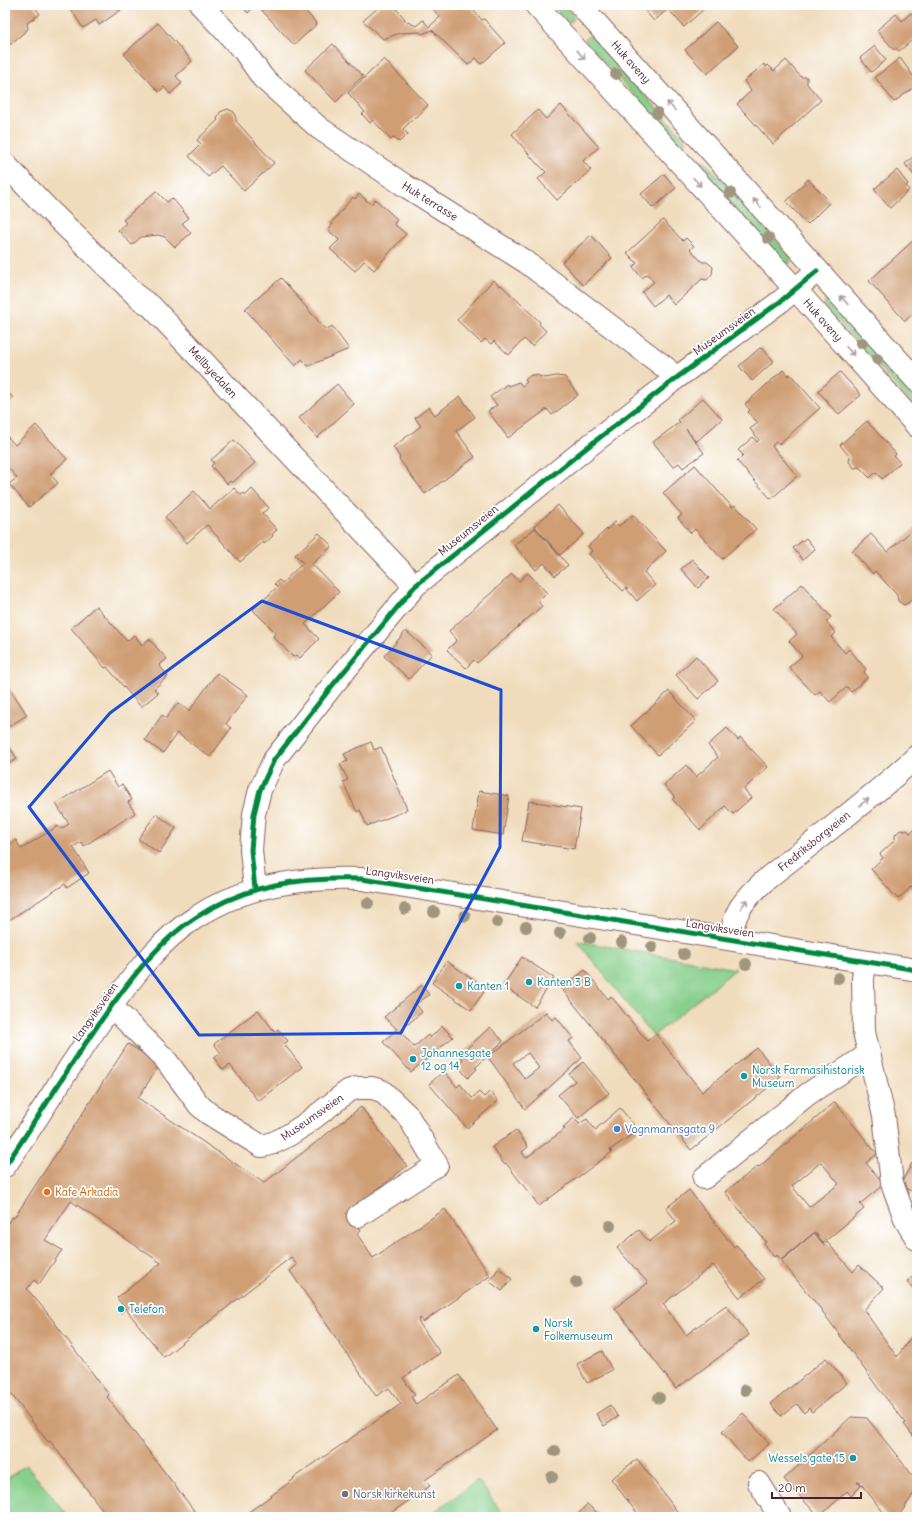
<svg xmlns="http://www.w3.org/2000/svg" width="922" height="1522" font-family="Delius,sans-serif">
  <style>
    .green { fill: #87cf8b; stroke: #68775b }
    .building { fill: #cf9e75; fill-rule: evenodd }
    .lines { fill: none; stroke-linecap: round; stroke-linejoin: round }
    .minor-casing { stroke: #84615e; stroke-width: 24 }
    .minor { stroke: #fff; stroke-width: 22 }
    .cycleway-casing { stroke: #fff; stroke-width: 8 }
    .cycleway { stroke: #00873e; stroke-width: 5 }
    .tree { fill: #a0967f }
    .oneway { stroke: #ae9aa0 }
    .marked { fill: none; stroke: #1d4ed8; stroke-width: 3; stroke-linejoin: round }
    .culture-dot { fill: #0f9aa8; stroke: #fff; stroke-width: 1.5 }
    .shop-dot { fill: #3f7fe0; stroke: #fff; stroke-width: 1.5 }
    .food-dot { fill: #e8710a; stroke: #fff; stroke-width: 1.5 }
    .worship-dot { fill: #6b7280; stroke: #fff; stroke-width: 1.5 }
    .labels { text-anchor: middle; stroke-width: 3.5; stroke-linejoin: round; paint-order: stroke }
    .street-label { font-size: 11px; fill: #4a1f2b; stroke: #fff }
    .culture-label { font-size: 11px; fill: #0d838f; stroke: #fff; text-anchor: start }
    .shop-label { font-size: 11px; fill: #366cbe; stroke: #fff; text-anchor: start }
    .food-label { font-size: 11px; fill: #c56008; stroke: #fff; text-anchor: start }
    .worship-label { font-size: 11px; fill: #5b616d; stroke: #fff; text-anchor: start }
  </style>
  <rect width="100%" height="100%" fill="#fff"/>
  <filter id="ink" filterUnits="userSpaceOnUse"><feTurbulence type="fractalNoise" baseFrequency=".025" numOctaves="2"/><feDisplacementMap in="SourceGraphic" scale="8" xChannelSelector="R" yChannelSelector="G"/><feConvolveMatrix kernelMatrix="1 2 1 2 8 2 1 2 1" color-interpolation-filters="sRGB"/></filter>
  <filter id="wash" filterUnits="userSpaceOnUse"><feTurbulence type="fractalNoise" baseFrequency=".012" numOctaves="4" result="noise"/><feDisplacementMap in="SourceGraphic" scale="16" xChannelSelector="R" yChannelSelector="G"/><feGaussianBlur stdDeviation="0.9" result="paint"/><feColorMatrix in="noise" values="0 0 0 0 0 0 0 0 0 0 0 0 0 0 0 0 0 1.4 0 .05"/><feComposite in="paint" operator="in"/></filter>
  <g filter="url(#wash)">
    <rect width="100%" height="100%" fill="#f0dcbc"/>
    <path class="green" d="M552 5H563L573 16V20L570 22 567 21Z
      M588 36H591L684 138 685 141 684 145H679L587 43 585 39Z
      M704 161 791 257 790 263H785L700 169V163Z
      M826 300 831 301 917 396V409L824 306 825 302Z
      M577 941 736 969 653 1036Z
      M26 1465 69 1517H5V1480Z
      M478 1480 505 1517H427Z"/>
    <g id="blocks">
      <path class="building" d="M5 5H33L40 14 27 23 28 29 5 49Z
        M68 5H117L121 10 99 25 96 20 83 28Z
        M241 5H256L248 13Z
        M257 5H300L317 24 294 45Z
        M381 5H393L405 19 404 20 416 26 423 20 429 27 440 17 429 5H468L482 20 484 19 505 43 481 64 476 58 468 65 432 30 422 34 420 32 400 33 383 39 363 21Z
        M640 5H706L707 6 684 27 668 9 654 21Z
        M911 13 917 20V36L899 51 896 48 894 50 877 30 896 14 902 21Z
        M716 22 738 46 707 74 685 50Z
        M158 23 192 61 176 76 182 83 170 94 164 87 159 92 124 54Z
        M333 44 363 76 336 102 305 70Z
        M875 46 886 60 871 72 860 58Z
        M900 58 917 81V85L894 102 875 77Z
        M384 59 428 105 417 117H415L403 129 408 134 399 142 394 137 391 140 373 120 370 123 362 114 365 112 348 93Z
        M786 60 801 77H807V84L821 100 773 144 737 104 751 91 744 81 764 64 766 67 768 65 774 71Z
        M561 105 599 147 583 161 591 170 557 200 538 179 546 172 538 164H537L512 134 538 110 546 119Z
        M228 109 234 112 236 119V121L274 163 244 191 221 166 208 177 189 156 201 144 197 140 218 120 217 119 220 112Z
        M917 153V179L905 164Z
        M897 170 908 184 906 186 909 190 890 208 874 189Z
        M664 174 676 188 653 208 641 194Z
        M808 179 830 202 808 224 786 202Z
        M156 191 167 202 172 198 189 218 182 223 191 233 175 247 165 237 158 235 141 237 132 245 118 230 126 223 123 220Z
        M359 194 371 204 375 199 397 219 394 224 406 234 374 270 364 261 355 271 330 249 339 240 328 230 333 224 331 223 353 197 355 199Z
        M663 220 683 241 686 238 694 246 690 249 702 262H707L713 267 712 274 707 280 702 279 674 305 666 295 653 306 642 292 654 282 647 274 642 278 633 267 637 263 627 253Z
        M591 235 612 258 583 285 562 262Z
        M917 237V310L905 321 869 281Z
        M281 278 326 330 332 326 349 349 308 366 302 359 295 366 245 309Z
        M493 280 500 286 501 285 540 322 539 324 546 331 532 346 524 339 509 355 494 341 491 344 485 339 481 343 457 320Z
        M761 347 774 361 752 381 739 366Z
        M783 370 788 376 790 374 820 408 779 444 776 442 772 446 797 476 771 499 737 461 743 455 738 450 753 437 757 442 759 440 750 429 758 423 748 412 750 410 745 404Z
        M840 372 861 395 839 414 828 404 829 403 818 391Z
        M531 375H536L545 378 556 376 565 377 578 395 552 415 547 409 508 438 488 411 497 405 490 397 507 384 508 386 519 382 522 386 527 382 525 380Z
        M337 384 354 404 317 438 299 418Z
        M5 389 13 398 5 404Z
        M460 396 475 417 456 431 475 457 425 494 399 459 400 457 393 447 421 426 415 418 429 407 435 415Z
        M703 398 722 419 696 442 686 429 704 453 683 468 679 463 673 467 653 442 680 422 678 420Z
        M867 421 896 454 894 456 900 463 882 479 876 472 870 478 859 467 854 468 849 462 850 457 840 445Z
        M36 425 67 459 50 474 58 483 29 507 9 484 17 478 5 464V440L8 437 15 445Z
        M234 440 255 463 232 483 230 481 227 484 211 466 214 463 211 460Z
        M695 465 732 507 735 505 756 529 722 559 695 529 691 533 678 518 682 515 663 493Z
        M234 488 241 495 244 493 246 495 252 489 269 508 262 513 277 530 272 534 273 536 264 544 263 542 240 562 207 525 187 543 165 517 194 491 210 509Z
        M558 505 584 534 560 555 534 526Z
        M633 515 666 551 644 572 655 585 637 601 626 588 623 591 589 554 592 551 588 546 615 522 619 526Z
        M917 526V595L908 603 904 605 898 601 897 595 875 571 873 574 852 551 871 534 887 552Z
        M535 528 568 565 555 576 544 563 536 570 514 545Z
        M319 533 332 546 312 564 339 592 305 624 319 639 300 658 296 655 293 657 273 636 276 633 253 610 277 587 274 584 279 580 282 583 303 563 295 555Z
        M806 538 815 549 803 560 793 548Z
        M692 559 709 578 698 588 681 569Z
        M528 573 547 593 538 602 542 606 477 663 474 660 466 668 447 650 457 640 449 631 512 574 519 581Z
        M802 584 831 617 826 622 836 633 831 637 845 653 849 649 866 669 864 672 868 677 851 692 847 687 830 702 820 691 815 695 789 667 802 656 789 641 797 634 774 609Z
        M96 606 127 641 134 635 142 645 149 639 167 659 159 665 168 676 154 689 158 693 141 707 107 667 105 668 71 628Z
        M406 631 432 654 409 679 384 656Z
        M696 656 718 681 698 699 676 675Z
        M217 673 248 695 226 724 231 728 210 757 177 733 163 753 145 740 162 715 166 718 178 703 189 711Z
        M5 681 27 715 5 729Z
        M669 691 696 721 658 755 631 726Z
        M727 728 738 740 740 737 768 767 744 789 751 798 733 814 725 806 700 830 672 799 675 797 664 785 686 765 696 777 718 757 708 745Z
        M5 740 17 759 5 766Z
        M371 742 374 750 381 747 407 809 400 813 367 826 360 810 357 812 343 782 348 780 340 764 348 761 344 754Z
        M108 771 118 787 122 784 132 800 128 802 135 813 84 846 81 842 73 847 89 873 67 888 65 884 9 920 5 913V847L16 840 21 849 58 826 61 829 69 824 56 804Z
        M479 791 509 796 503 835 473 830Z
        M529 801 581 809 574 849 522 841Z
        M156 814 176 828 159 853 138 839Z
        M900 830 905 831 907 830 910 833 914 830 917 833V893L911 887 898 899 871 869 883 858 880 854 895 840V835Z
        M522 957 554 978 535 1007 503 986Z
        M447 961 486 989 471 1010 432 983Z
        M585 970 608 999 611 996 647 1041 656 1034 702 1092 757 1048 781 1077 691 1150 562 989Z
        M422 985 429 995 416 1004 422 1012 400 1031 414 1047 428 1035 430 1038 442 1026 453 1037 411 1072 383 1042 397 1029 384 1017Z
        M258 1010 275 1032 278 1029 288 1041 284 1044 302 1067 258 1101 230 1065 223 1070 214 1058 221 1053 214 1044Z
        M546 1012 552 1020 556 1017 573 1038 569 1041 582 1058 525 1109 488 1057ZM528 1053 539 1068 525 1079 513 1063Z
        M490 1027 503 1041 475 1068 477 1069 468 1078 457 1065 463 1059 460 1055Z
        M128 1044 160 1064 138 1098 264 1183 361 1107 407 1166 349 1212 361 1230 357 1234 373 1258 445 1209 490 1276 423 1322 420 1318 418 1321 440 1353 403 1378 415 1395 411 1397 416 1404 459 1375 497 1430 425 1480 430 1486 385 1517H242L294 1479 293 1478 401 1404 389 1388 376 1396 290 1271 297 1265 291 1257 164 1357 117 1298 161 1263 71 1201 45 1240 62 1250 39 1284 34 1280 27 1289 45 1310 109 1395 107 1397 199 1517H108L50 1441 48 1442 5 1386V1227L12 1217 14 1218Z
        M583 1062 609 1093 578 1118 558 1095 575 1081 569 1074Z
        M444 1071 457 1087 460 1084 472 1098 479 1092 484 1097 490 1091 498 1101 467 1128 429 1084Z
        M835 1102 877 1154 866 1163 884 1184 860 1204 864 1209 823 1243 815 1232 781 1260 777 1255 774 1257 764 1243 766 1242 725 1192 758 1166 759 1167ZM821 1162 839 1184 809 1207 792 1186Z
        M620 1108 638 1130 610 1150 612 1152 539 1206 506 1163 504 1164 492 1147 516 1130 528 1147 522 1152 526 1158 565 1129 563 1127 574 1118 579 1124 587 1119 596 1131 597 1128Z
        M912 1163 917 1165V1194L905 1188 902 1182Z
        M689 1190 734 1247 736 1245 764 1279 740 1298 713 1265 663 1304 686 1335 726 1305 749 1335 676 1389 615 1308 648 1283 617 1248 639 1230 649 1242 676 1221 666 1208Z
        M814 1233 824 1245 827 1242 853 1272 859 1265 884 1288 864 1310 897 1357 911 1337 917 1332V1441L904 1424 906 1423 878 1388 820 1308 781 1261Z
        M499 1268 512 1279 502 1291 489 1281Z
        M917 1274V1293L907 1281Z
        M122 1305 125 1309 120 1313 118 1308Z
        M602 1351 612 1370 587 1383 577 1364Z
        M826 1358 847 1383 812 1412 809 1408 804 1413 797 1404 781 1416 771 1404Z
        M610 1405 618 1417 604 1426 596 1414Z
        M743 1413 769 1444 748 1462 722 1432Z
        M851 1417 867 1418 917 1481V1489L898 1517H887L859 1481 857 1482 861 1486 851 1496 847 1491 819 1517 784 1479Z
        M637 1459 677 1511 670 1517H640L611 1479Z
        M587 1504 602 1517H576Z"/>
    </g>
  </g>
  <g filter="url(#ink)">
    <use href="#blocks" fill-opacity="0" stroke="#84615e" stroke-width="1"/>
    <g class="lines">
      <defs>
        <path id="minor" d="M201 5 244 51 263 78 319 128 404 185 526 262 666 368 675 379
          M536 5 796 290 917 426
          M580 5 917 381
          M5 164 47 208 139 298 151 306 415 586
          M255 889 251 850 254 814 260 790 274 760 332 686 415 586 585 449 675 379 781 301 817 271
          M730 939C732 928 734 918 740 908 756 884 783 866 805 849 843 818 882 789 917 756
          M865 962 863 979 864 1032 884 1116 892 1183 906 1221 917 1239
          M111 1006 165 1059 199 1105 208 1113 261 1146C285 1144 327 1107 348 1091L357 1088H372L382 1091 408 1116 437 1165 358 1216
          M5 1166C41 1114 73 1059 110 1008 134 975 160 940 195 918 246 884 302 877 362 879L917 970
          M704 1178 808 1094 869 1054
          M759 1483 780 1517"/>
      </defs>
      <use href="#minor" class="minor-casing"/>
      <use href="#minor" class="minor"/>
      <defs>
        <path id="cycleway" d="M255 889 251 850 254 814 260 790 274 760 332 686 415 586 585 449 675 379 781 301 817 271
          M5 1166C41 1114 73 1059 110 1008 134 975 160 940 195 918 246 884 302 877 362 879L917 970"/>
      </defs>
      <use href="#cycleway" class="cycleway-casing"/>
      <use href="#cycleway" class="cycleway"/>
    </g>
    <g class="tree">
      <circle cx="616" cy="74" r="6"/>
      <circle cx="657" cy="113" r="6"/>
      <circle cx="730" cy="193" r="6"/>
      <circle cx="768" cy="238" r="6"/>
      <circle cx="862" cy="343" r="6"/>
      <circle cx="877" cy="359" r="6"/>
      <circle cx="368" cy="903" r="6"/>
      <circle cx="405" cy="909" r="6"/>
      <circle cx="434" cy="912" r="6"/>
      <circle cx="465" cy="916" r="6"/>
      <circle cx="497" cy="922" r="6"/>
      <circle cx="526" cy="927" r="6"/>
      <circle cx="560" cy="933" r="6"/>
      <circle cx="590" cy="938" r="6"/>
      <circle cx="622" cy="942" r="6"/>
      <circle cx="652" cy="947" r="6"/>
      <circle cx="684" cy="954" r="6"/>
      <circle cx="746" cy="964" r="6"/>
      <circle cx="838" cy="978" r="6"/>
      <circle cx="610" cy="1226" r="6"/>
      <circle cx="576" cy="1282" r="6"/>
      <circle cx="745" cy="1390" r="6"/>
      <circle cx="659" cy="1398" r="6"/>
      <circle cx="555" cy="1451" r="6"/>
      <circle cx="552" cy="1477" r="6"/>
    </g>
    <defs><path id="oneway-shaft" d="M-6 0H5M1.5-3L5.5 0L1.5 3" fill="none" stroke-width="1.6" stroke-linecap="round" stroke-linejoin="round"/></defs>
    <g class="oneway">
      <use href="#oneway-shaft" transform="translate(581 55) rotate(48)"/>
      <use href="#oneway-shaft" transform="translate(671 106) rotate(-132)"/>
      <use href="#oneway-shaft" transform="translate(697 182) rotate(48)"/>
      <use href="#oneway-shaft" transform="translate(757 203) rotate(-132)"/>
      <use href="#oneway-shaft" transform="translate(844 300) rotate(-132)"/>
      <use href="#oneway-shaft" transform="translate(850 351) rotate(48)"/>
      <use href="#oneway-shaft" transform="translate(864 802) rotate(-39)"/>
      <use href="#oneway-shaft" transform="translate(744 904) rotate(-53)"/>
    </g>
  </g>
  <path class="marked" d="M262 601 501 690 500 847 401 1033 199 1035 29 807 110 713Z"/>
  <g class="culture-dot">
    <circle cx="529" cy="982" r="4"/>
    <circle cx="459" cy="986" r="4"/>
    <circle cx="413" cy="1059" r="4"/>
    <circle cx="744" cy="1076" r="4"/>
    <circle cx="121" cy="1309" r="4"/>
    <circle cx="536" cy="1329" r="4"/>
    <circle cx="853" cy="1458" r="4"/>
  </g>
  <circle class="shop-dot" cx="617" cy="1129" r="4"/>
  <circle class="food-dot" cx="47" cy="1192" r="4"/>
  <circle class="worship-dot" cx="345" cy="1494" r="4"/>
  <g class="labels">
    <g class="street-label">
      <text transform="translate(631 62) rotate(48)" y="4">Huk aveny</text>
      <text transform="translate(430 201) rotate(32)" y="4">Huk terrasse</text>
      <text transform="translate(823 320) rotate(48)" y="4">Huk aveny</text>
      <text transform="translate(724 331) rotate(-36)" y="4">Museumsveien</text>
      <text transform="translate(213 372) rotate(47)" y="4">Mellbyedalen</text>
      <text transform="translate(468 530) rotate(-39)" y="4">Museumsveien</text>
      <text transform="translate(814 841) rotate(-39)" y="4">Fredriksborgveien</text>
      <text transform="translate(400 875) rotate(8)" y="4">Langviksveien</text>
      <text transform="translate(720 928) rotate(9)" y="4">Langviksveien</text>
      <text transform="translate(95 1012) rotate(-55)" y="4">Langviksveien</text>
      <text transform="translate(312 1117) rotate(-35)" y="4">Museumsveien</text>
    </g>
    <g class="culture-label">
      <text x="537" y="986">Kanten 3 B</text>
      <text x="467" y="990">Kanten 1</text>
      <text x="421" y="1057">Johannesgate<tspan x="421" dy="13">12 og 14</tspan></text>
      <text x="752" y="1074">Norsk Farmasihistorisk<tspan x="752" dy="13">Museum</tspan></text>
      <text x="129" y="1313">Telefon</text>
      <text x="544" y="1327">Norsk<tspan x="544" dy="13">Folkemuseum</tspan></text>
      <text x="845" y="1462" text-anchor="end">Wessels gate 15</text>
    </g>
    <g class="shop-label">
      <text x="625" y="1133">Vognmannsgata 9</text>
    </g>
    <g class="food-label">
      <text x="55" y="1196">Kafe Arkadia</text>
    </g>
    <g class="worship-label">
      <text x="353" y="1498">Norsk kirkekunst</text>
    </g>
  </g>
  <rect width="922" height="1522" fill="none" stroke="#fff" stroke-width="20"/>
  <path d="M772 1492v6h89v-6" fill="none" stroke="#4a1f2b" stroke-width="2"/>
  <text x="778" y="1492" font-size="12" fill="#4a1f2b" stroke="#ffffff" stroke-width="3" paint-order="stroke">20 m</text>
</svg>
